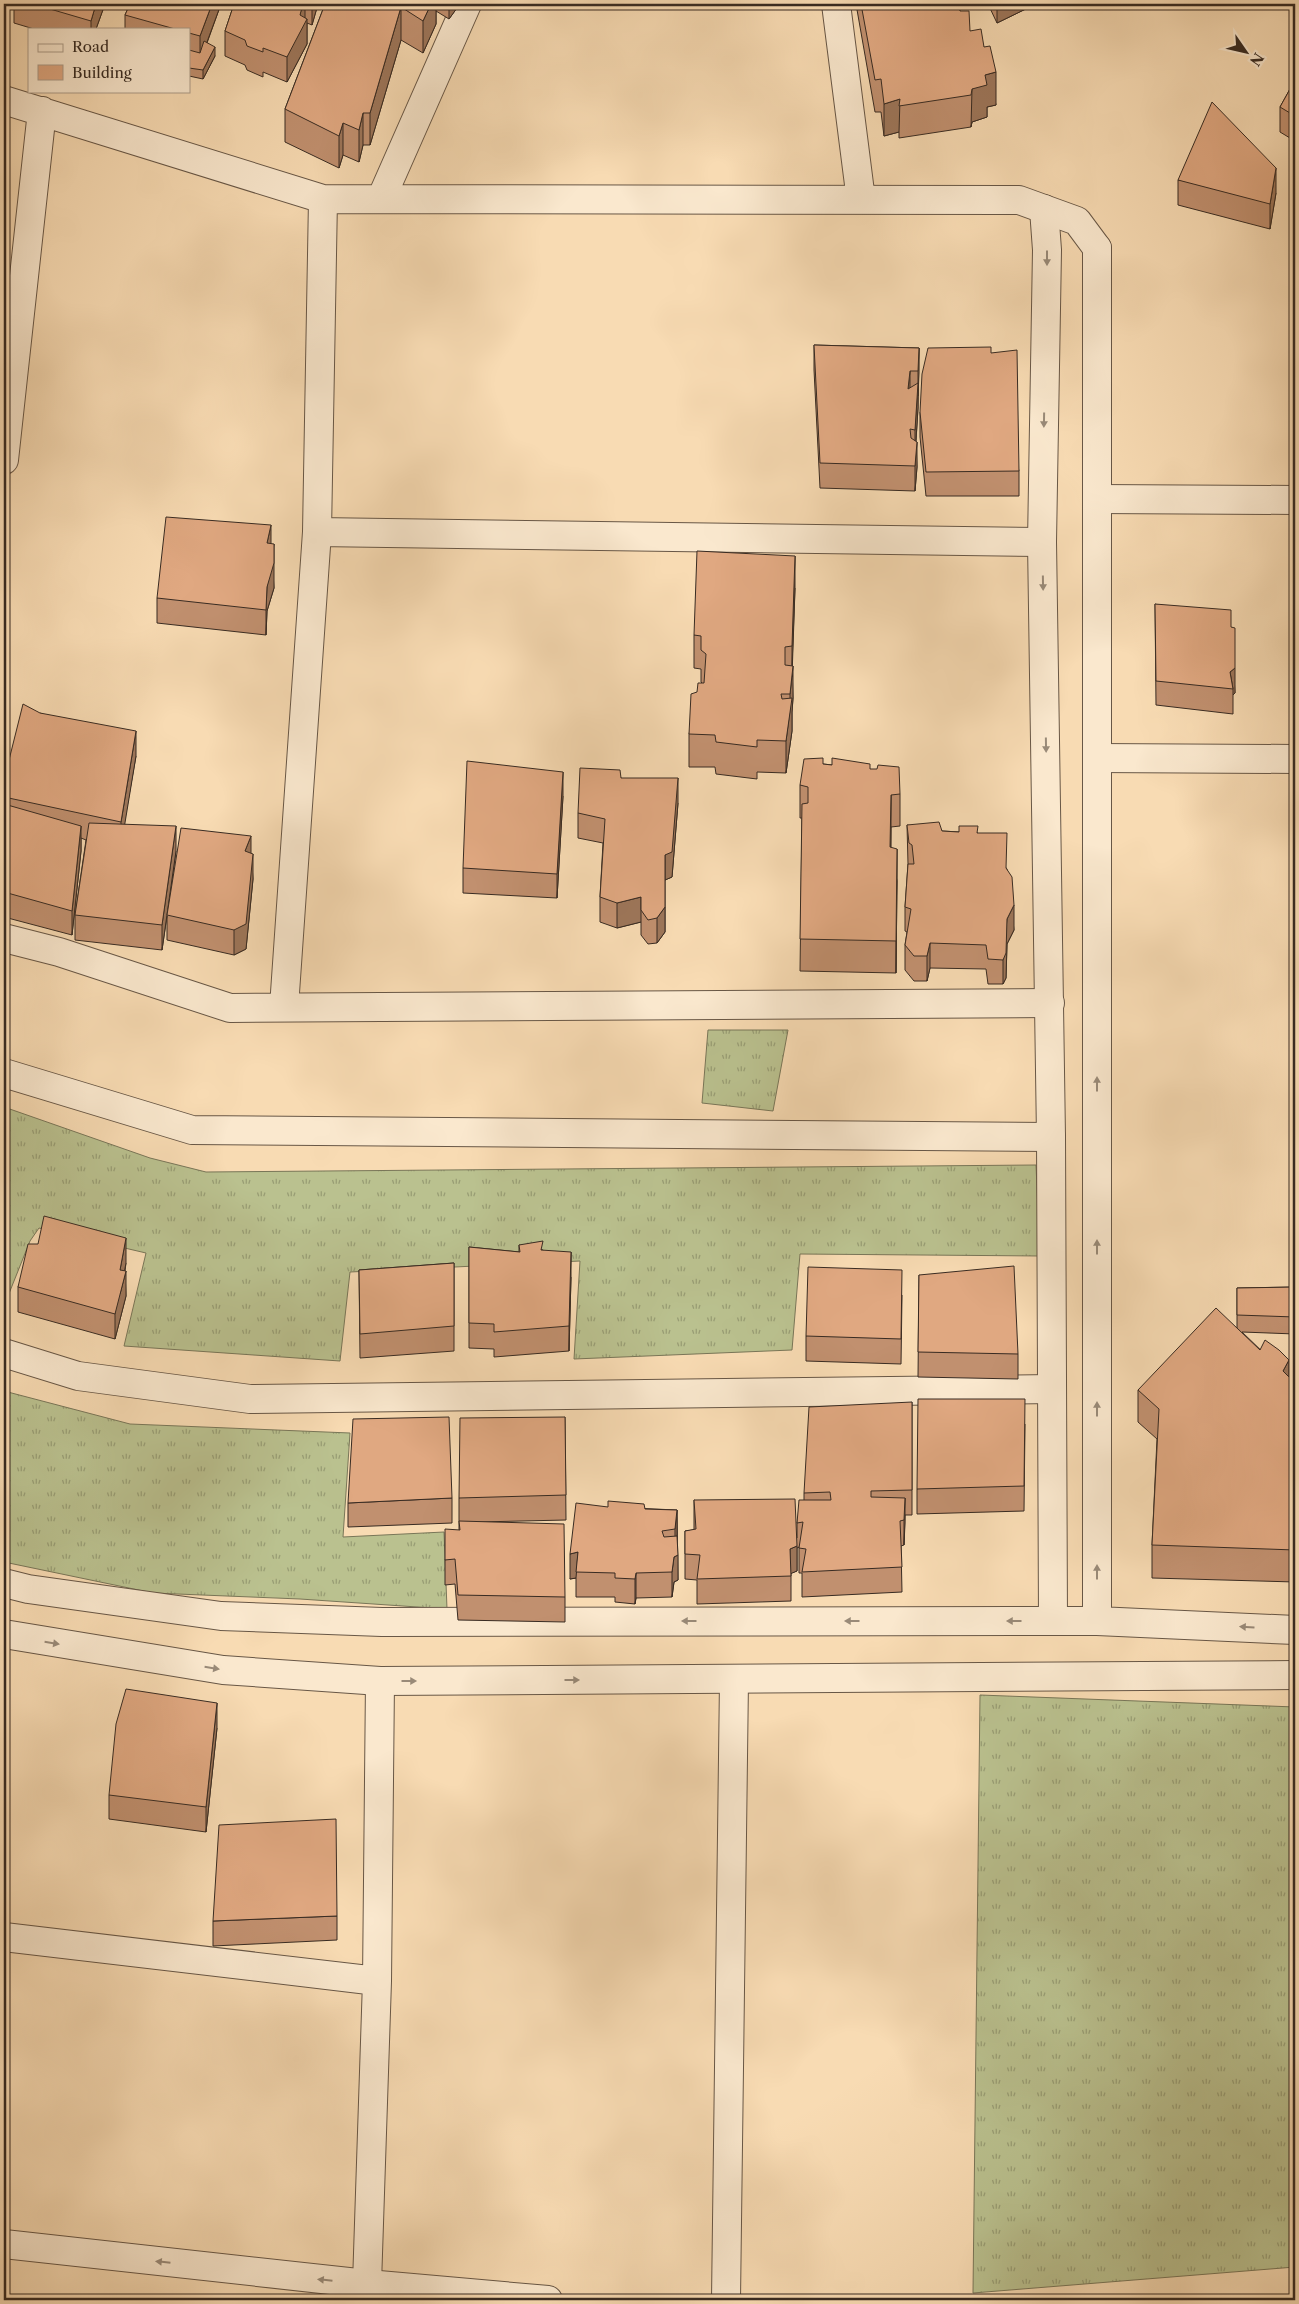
<svg xmlns="http://www.w3.org/2000/svg" width="1299" height="2304" font-family="'Libre Caslon Text',serif">
  <style>
    .grass { fill: url(#grass-tufts); stroke: #797658 }
    .lines { fill: none; stroke-linecap: round; stroke-linejoin: round }
    .minor-casing { stroke: #685746; stroke-width: 30 }
    .tertiary-casing { stroke: #685746; stroke-width: 30 }
    .minor { stroke: #fae8ce; stroke-width: 28 }
    .tertiary { stroke: #fae8ce; stroke-width: 28 }
    .wall { fill: #c1906f; stroke: #382b22 }
    .shaded-wall { fill: #9d765a; stroke: #382b22 }
    .building { fill: #e0a881; stroke: #382b22 }
    .oneway { fill: #998a78 }
  </style>
  <defs>
    <pattern id="grass-tufts" width="24" height="20" patternUnits="userSpaceOnUse" patternTransform="scale(1.25)"><rect width="24" height="20" fill="#bac18f"/><path d="M3 7l-1-3M5 7V3M7 7l1-3M15 17l-1-3M17 17v-4M19 17l1-3" fill="none" stroke="#989d74"/></pattern>
  </defs>
  <rect width="100%" height="100%" fill="#f8dbb3"/>
  <filter id="stains"><feTurbulence type="fractalNoise" baseFrequency=".004" numOctaves="4"/><feColorMatrix values="0 0 0 0 .2 0 0 0 0 .09 0 0 0 0 .02 0 0 0 .5 -.17"/></filter>
  <radialGradient id="worn" r=".72"><stop offset=".6" stop-color="#630" stop-opacity="0"/><stop offset="1" stop-color="#630" stop-opacity=".3"/></radialGradient>
  <path class="grass" d="M708 1030H788L773 1111 702 1103Z
    M4 1107 150 1158 206 1172 1036 1165 1040 1256 800 1254 792 1350 574 1359 580 1261 350 1272 340 1361 124 1346 146 1253 39 1228 30 1241 4 1306Z
    M4 1391 130 1424 350 1433 343 1537 444 1532 447 1609 300 1599 153 1593 4 1562Z
    M980 1695 1295 1707V2267L973 2293Z"/>
  <g class="lines">
    <defs>
      <path id="minor" d="M836 4 861 200
        M4 100 323 199 1019 200 1077 221 1097 248
        M381 199 467 4
        M4 460 42 111
        M1097 499 1295 500
        M317 532 1042 542
        M1097 758 1295 759
        M4 938 59 952 230 1008 1050 1003
        M284 1007 317 532 323 199
        M4 1073 192 1130 1051 1137
        M4 1353 78 1376 250 1399 1052 1389
        M4 1937 377 1981
        M367 2284 377 1981 380 1681
        M726 2300 734 1680"/>
      <path id="tertiary" d="M1044 209 1047 250 1042 542 1051 1137 1053 1621
        M4 1583 28 1589 221 1616 382 1622 1097 1621 1295 1630
        M1097 1621V248
        M4 1634 223 1670 380 1681 1295 1675
        M4 2244 367 2284 548 2300"/>
    </defs>
    <use href="#minor" class="minor-casing"/>
    <use href="#tertiary" class="tertiary-casing"/>
    <use href="#minor" class="minor"/>
    <use href="#tertiary" class="tertiary"/>
  </g>
  <path class="wall" d="M14 4H105L96 29H34L14 23Z
    M130 4H221L207 43 215 56 203 79 189 76V29H125V15Z
    M234 4H318L312 25 307 23V44L287 82 263 72V77L247 70 245 65 225 56V31Z
    M325 4H457V8L449 19 436 11V24L423 53 401 40 370 145H363L359 162 343 155 339 168 285 142V109Z
    M856 4H958L960 11 970 31 984 47 996 105 987 107V117L972 122 971 127 899 138V132L884 136 881 112H875Z
    M988 4H1036L997 23Z
    M1285 4H1295V10Z
    M1295 80V141L1280 132V107Z
    M1178 180 1276 193 1270 229 1178 205Z
    M814 345 919 348 918 408 916 441 917 467 915 491 820 488 814 370Z
    M991 353 1019 471V496H926L920 437V412Z
    M271 544 274 588 267 611 266 635 157 623V598Z
    M795 588 792 666 793 698 792 712V731L786 773 757 772V779L716 774 715 767H689V734L702 683 701 682V669L694 668V635Z
    M1155 604 1231 627 1235 693 1233 695V714L1156 705Z
    M40 713 136 756 124 824 176 851 168 909 251 853 253 879 246 949 234 955 167 940V916L162 950 75 940V915L86 840 81 838V851L72 935 4 917V780Z
    M823 764 870 769 900 794V826L891 827V847L897 881 896 973 800 971 802 818H800V785Z
    M621 778 678 803 672 877 665 880V932L657 943 648 944 641 935V922L617 928 600 922V897L603 843 578 838V813Z
    M563 796 557 898 463 893V868Z
    M907 825 942 831 978 833 1007 869 1014 930 1007 944 1006 978 1003 984H988L986 969 930 968 927 981H914L905 970V945L907 932 905 931V907L908 864Z
    M38 1244 126 1263 125 1271 126 1296 115 1339 18 1312V1287Z
    M519 1245 543 1250 571 1277 569 1351 494 1357V1349L469 1348V1247L519 1252Z
    M454 1263V1351L360 1358 359 1270Z
    M919 1275 1018 1354V1379L918 1377Z
    M1295 1287V1334L1242 1332 1295 1383V1582L1152 1578V1545L1157 1439 1138 1422V1390L1237 1328V1288Z
    M902 1295 901 1364 806 1361V1336Z
    M912 1402V1515H905L904 1545 901 1546 902 1592 802 1597V1573H799V1547L797 1548V1571L791 1573V1601L697 1604V1580L685 1579V1531L694 1530V1500L797 1538V1523L804 1500V1493Z
    M565 1417 566 1520 478 1522 565 1597V1622L458 1620 455 1584 445 1585V1560L459 1530V1498Z
    M1025 1424 1024 1511 917 1514V1489Z
    M452 1498V1523L348 1527V1503Z
    M608 1507 677 1510 678 1580 674 1582 672 1597 636 1598 635 1604 615 1602V1597H576V1578L570 1579Z
    M217 1728 206 1832 109 1819V1795Z
    M337 1916V1940L213 1946V1921Z"/>
  <path class="shaded-wall" d="M96 4H105L96 29H91V21Z
    M212 4H221L200 61V36Z
    M303 4H305V22L307 19V44L287 82V57Z
    M312 4H318L312 25Z
    M431 4H436V24L423 53V21Z
    M449 4H457V8L449 19Z
    M997 4H1036L997 23Z
    M401 7V40L370 145V113Z
    M215 47V56L203 79V70Z
    M996 72V105L987 107V117L972 122 971 127 972 89 985 75Z
    M900 99 899 132 884 136V104Z
    M363 113V145L359 162V130Z
    M343 123V155L339 168V136Z
    M1276 168V193L1270 229V204Z
    M919 348V373L918 396V371Z
    M910 371V396L908 389Z
    M918 383V408L915 455V430Z
    M917 442V467L915 491V466Z
    M271 525V550L267 543Z
    M274 544V588L267 611 266 635V610L267 587Z
    M795 556V588L792 677 793 666V698L792 712V731L786 773V741L790 710V694L792 677V646Z
    M1235 668V693L1233 695V689L1230 672Z
    M136 731V756L121 847V822Z
    M563 772V796L557 898V874Z
    M678 778V803L672 877 665 880V855Z
    M891 795V827L890 880V847Z
    M81 826V851L72 935V911Z
    M176 826V851L162 950V925Z
    M251 836V861L245 851Z
    M897 849V881L896 973V941Z
    M253 854V879L246 949 234 955V930Z
    M641 897V922L617 928V903Z
    M1014 905V930L1007 944 1006 978 1003 984V960L1007 919Z
    M665 907V932L657 943V918Z
    M930 943V968L927 981V956Z
    M126 1238V1263L120 1294 126 1271V1296L115 1339V1314L120 1270Z
    M571 1252V1277L569 1351V1326Z
    M1289 1360V1393L1283 1371Z
    M905 1498V1523L904 1545V1520Z
    M677 1510V1534L675 1554V1529Z
    M797 1546V1571L790 1574V1549Z
    M578 1552 576 1578 570 1579V1554Z
    M678 1555V1580L674 1582 672 1597V1572L674 1557Z
    M636 1573V1598L635 1604V1579Z
    M217 1703V1728L206 1832V1807Z"/>
  <path class="building" d="M33 4H96L91 21Z
    M130 4H212L200 36 189 33V29H175L125 15Z
    M234 4H303L300 15 307 19 287 57 263 48V52L247 46 245 40 225 31Z
    M325 4H431L423 21 401 7 370 113H363L359 130 343 123 339 136 285 109Z
    M861 4H958L960 11H969L970 31 981 29 984 47 990 46 996 72 985 75 987 85 972 89 971 95 899 106 900 99 884 104 881 79 875 80Z
    M204 41 215 47 203 70 189 68V50L200 53Z
    M1295 80V116L1280 107Z
    M1212 102 1276 168 1270 204 1178 180Z
    M814 345 919 348 918 371H910L908 389 918 383 915 430 910 429 911 438 917 442 915 466 820 463Z
    M991 347V353L1017 350 1019 471 926 472 920 412 922 374 928 348Z
    M166 517 271 525 267 543 274 544V563L267 587 266 610 157 598Z
    M697 551 795 556 792 646 785 647V665L793 666 790 694H781L782 699 792 698 786 741 757 740V747L716 742 715 735 689 734 691 694 697 692 698 683H704L706 654 701 650V636L694 635Z
    M1155 604 1231 610V627L1235 628V668L1230 672 1233 689 1156 681Z
    M23 704 40 713 136 731 121 822 4 797V780Z
    M823 758V764L832 765V758L870 764V769H877L878 765 899 767 900 794 891 795 890 847 897 849 896 941 800 939 802 804 808 803V787L800 785 804 759Z
    M467 761 563 772 557 874 463 868Z
    M580 768 620 770 621 778H678L672 852 665 855V907L657 918 648 920 641 910V897L617 903 600 897 605 819 578 813Z
    M4 804 81 826 72 911 4 892V857L6 847 4 846Z
    M939 822 942 831 959 832V826H978L977 833H1007L1006 868 1012 877 1014 905 1007 919 1006 953 1003 960 988 959 986 945 930 943 927 956H914L905 945 911 909 905 907 908 864H914L912 845 909 843 907 825Z
    M89 823 176 826 162 925 75 915Z
    M181 828 251 836 245 851 253 854 246 924 234 930 167 915Z
    M44 1216 126 1238 120 1270 126 1271 115 1314 18 1287 28 1244H38Z
    M543 1241 541 1250 571 1252 569 1326 494 1332V1324L469 1323V1247L520 1252 519 1245Z
    M454 1263V1326L360 1334 359 1270Z
    M1014 1266 1018 1354 918 1352 919 1275Z
    M808 1267 902 1270 901 1339 806 1336Z
    M1295 1287V1317L1237 1315V1288Z
    M1216 1308 1260 1350 1265 1340 1279 1350 1289 1360 1283 1371 1295 1383V1550L1152 1545 1159 1409 1138 1390Z
    M918 1399H1025L1024 1486 917 1489Z
    M912 1402V1490L871 1491V1497L905 1498 904 1520 900 1521 902 1567 802 1572 806 1549 799 1548 803 1522 797 1523 799 1500H831L830 1492 804 1493 809 1407Z
    M449 1417 452 1498 348 1503 353 1419Z
    M565 1417 566 1495 459 1498 460 1418Z
    M795 1499 797 1546 790 1549 791 1576 697 1579 700 1555 685 1554V1531L696 1529 694 1500Z
    M608 1501 644 1504 645 1509 677 1510 675 1529 662 1531 664 1537 677 1536 678 1555 674 1557 672 1572 636 1573 635 1579 615 1578V1573L576 1572 578 1552 570 1554 576 1503 608 1507Z
    M459 1521 564 1524 565 1597 458 1595 455 1559 445 1560V1529L460 1530Z
    M126 1689 217 1703 206 1807 109 1795 116 1724Z
    M336 1819 337 1916 213 1921 219 1825Z"/>
  <defs><path id="oneway-solid" d="M-6-.8H1V-3.2L6.5 0L1 3.2V.8H-6Z" transform="scale(1.25)"/></defs>
  <g class="oneway">
    <use href="#oneway-solid" transform="translate(1047 258) rotate(90)"/>
    <use href="#oneway-solid" transform="translate(1044 420) rotate(91)"/>
    <use href="#oneway-solid" transform="translate(1043 583) rotate(89)"/>
    <use href="#oneway-solid" transform="translate(1046 745) rotate(89)"/>
    <use href="#oneway-solid" transform="translate(1097 1084) rotate(-90)"/>
    <use href="#oneway-solid" transform="translate(1097 1247) rotate(-90)"/>
    <use href="#oneway-solid" transform="translate(1097 1409) rotate(-90)"/>
    <use href="#oneway-solid" transform="translate(1097 1572) rotate(-90)"/>
    <use href="#oneway-solid" transform="translate(689 1621) rotate(180)"/>
    <use href="#oneway-solid" transform="translate(852 1621) rotate(180)"/>
    <use href="#oneway-solid" transform="translate(1014 1621) rotate(180)"/>
    <use href="#oneway-solid" transform="translate(1247 1627) rotate(-177)"/>
    <use href="#oneway-solid" transform="translate(52 1643) rotate(9)"/>
    <use href="#oneway-solid" transform="translate(212 1668) rotate(9)"/>
    <use href="#oneway-solid" transform="translate(572 1680)"/>
    <use href="#oneway-solid" transform="translate(409 1681)"/>
    <use href="#oneway-solid" transform="translate(163 2262) rotate(-174)"/>
    <use href="#oneway-solid" transform="translate(325 2280) rotate(-174)"/>
  </g>
  <rect width="1299" height="2304" fill="none" stroke="#f8dbb3" stroke-width="20"/>
  <rect x="5" y="5" width="1289" height="2294" fill="none" stroke="#382b22" stroke-width="2.5"/>
  <rect x="10" y="10" width="1279" height="2284" fill="none" stroke="#382b22"/>
  <rect x="28" y="28" width="162" height="65" fill="#fae8ce" stroke="#ac9c89"/>
  <rect x="38" y="44" width="25" height="8" fill="#fae8ce" stroke="#ac9c89"/>
  <text x="72" y="52" font-size="15" fill="#382b22">Road</text>
  <rect x="38" y="65" width="25" height="15" fill="#e0a881" stroke="#ac9c89"/>
  <text x="72" y="78" font-size="15" fill="#382b22">Building</text>
  <g transform="translate(1246 52) rotate(124)" stroke="#fae8ce" stroke-width="4" paint-order="stroke">
  <path d="M0-4L9 19L0 12L-9 19Z" fill="#382b22"/>
  <text y="-8" font-size="14" font-weight="bold" text-anchor="middle" fill="#382b22">N</text>
  </g>
  <rect width="100%" height="100%" filter="url(#stains)"/>
  <rect width="100%" height="100%" fill="url(#worn)"/>
</svg>
